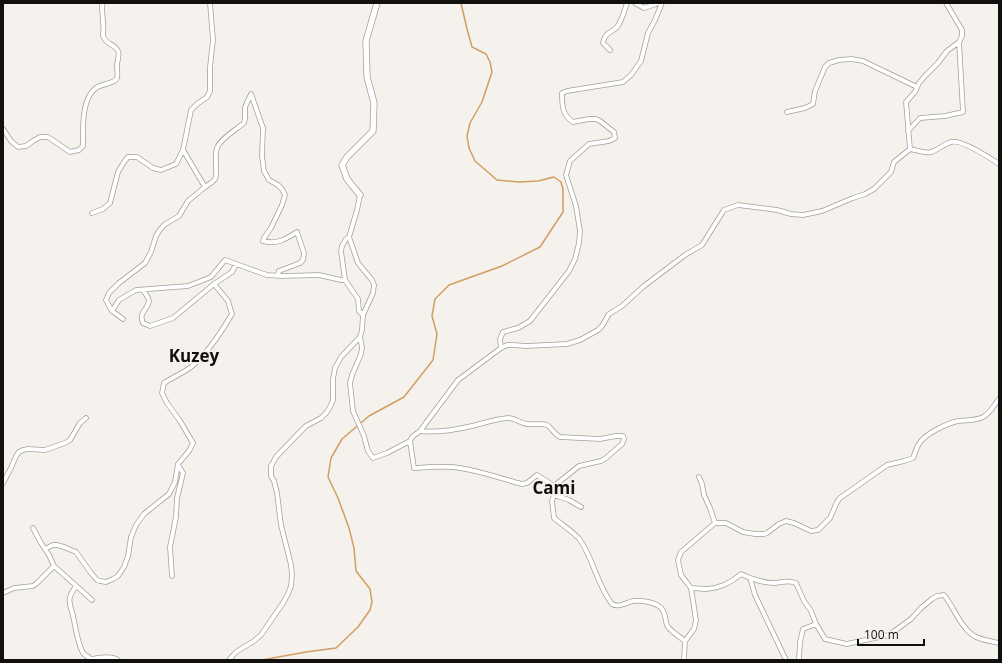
<svg xmlns="http://www.w3.org/2000/svg" width="1002" height="663" font-family="'Open Sans',sans-serif">
  <style>
    .lines { fill: none; stroke-linecap: round; stroke-linejoin: round }
    .stream { stroke: #d19e61; stroke-width: 1.5 }
    .street-casing { stroke: #a39f9c; stroke-width: 5.5 }
    .secondary-casing { stroke: #a39f9c; stroke-width: 7 }
    .street { stroke: #fff; stroke-width: 4 }
    .secondary { stroke: #fff; stroke-width: 5.5 }
    .labels { text-anchor: middle; stroke-width: 4; stroke-linejoin: round; paint-order: stroke }
    .district-label { font-size: 17px; font-weight: bold; fill: #11100e; stroke: #f5f2ee }
  </style>
  <rect width="100%" height="100%" fill="#f5f2ee"/>
  <g class="lines">
    <path class="stream" d="M262 660 306 652 336 648 358 627 370 610 372 602 370 589 356 571 354 548 349 528 338 498 328 477 331 458 342 439 369 416 404 397 433 360 437 334 432 316 435 299 449 285 502 266 540 247 563 212V189L561 182 554 177 538 181 519 182 497 180 475 161 469 148 467 136 470 123 482 102 492 72 490 62 486 54 472 47 467 29 461 3"/>
    <defs>
      <path id="street" d="M635 3 644 8 659 3
        M610 50 603 43C604 33 611 33 617 27 621 23 625 9 627 3
        M787 112 805 108 813 104 815 91 825 67 829 63 839 60 851 59 863 61 917 87
        M3 129 11 141 18 147 26 146 33 141 40 137H48L70 152 79 150 83 146C83 129 81 99 96 88 101 84 116 83 117 78 118 74 117 69 117 66 117 61 120 54 118 51 115 44 106 45 103 36 103 32 104 28 103 24 103 18 102 12 102 6L103 3
        M908 131 920 118 945 116 963 112 959 42
        M910 149 906 102 915 92 919 83 925 76 938 63 947 51 959 42 962 36V30L946 3
        M205 187C208 185 213 182 215 179 218 174 214 156 217 148 220 139 237 129 244 123L245 119V107L251 94 263 128 262 156 264 171 269 180 278 185 282 189 285 195 282 205 271 228 264 238 263 241C277 245 286 239 297 232L304 253 303 260 300 263 279 271 278 275
        M92 213 103 209 110 203 118 172 124 162 128 157H137L153 168 161 170 176 164 183 150 191 110 197 104 207 97 210 91V67L213 40 210 3
        M349 237 346 239 342 246 341 251 345 280 358 299 359 311 363 315
        M143 290C145 293 149 298 149 301 148 310 138 312 143 323L150 326 173 318 214 284 232 272 236 264
        M112 311 119 300 136 290 188 286 201 281 211 277 225 260 267 275 282 276 319 275 341 280H345
        M123 319 112 311 106 300 109 293 119 283 145 263 151 252 156 236 159 231 164 225 179 216 188 201 205 187 183 150
        M360 337 362 347 361 354 352 375 350 383 353 411 364 436 368 451 373 458 387 453 410 441 412 437 420 431 458 380 501 348 507 345H513L526 346 567 344 580 340 598 330 602 326 609 314 622 306 644 286 685 255 702 245 724 210 738 205 777 210 791 214 803 215 822 211 853 198 865 194 874 189 891 172 894 162 910 149C916 150 926 154 931 152 938 150 944 144 951 142 961 139 990 158 999 164
        M501 348 500 339 503 332 518 328 530 321 569 271 575 259 579 243 580 231 576 206 566 175 570 161 589 144 609 141 615 138 614 132 600 121 596 119H589L573 122C562 115 562 105 562 93L567 91 623 82 631 75 641 61 648 33 655 20 662 3
        M420 431C437 433 455 430 472 426 484 423 495 419 508 418 516 418 521 424 528 424 534 425 541 423 547 425 552 428 554 434 560 437L600 439 616 436H623L624 439 622 444 606 458 601 461 579 466 554 486
        M410 441 414 468C427 467 439 466 452 467 475 469 499 478 522 484L527 483 537 475 554 486
        M699 477 702 484 704 495 710 508 715 523
        M3 483 11 468 16 456 19 452 23 450 28 449 45 450 65 443 70 440 80 423 86 418
        M554 486V495L552 501 554 518C561 524 575 533 580 540 594 560 597 585 612 604 619 608 625 603 633 601 641 600 654 602 660 607 667 612 664 621 668 627 671 631 681 638 685 641
        M554 495 569 500 581 507
        M33 528 41 543 49 555 54 566 92 600
        M45 549 53 545H57L64 547 76 552 91 573 97 580 100 581 106 582 113 579 118 576 124 567 128 556 131 537 136 525 144 514 169 494 175 482 178 464 189 451 193 443 180 421 167 403 162 393 164 383C173 377 183 373 191 367 206 355 222 331 232 314L228 301 214 284
        M172 576 170 547 176 517 177 498 183 473 178 465
        M750 578 755 595 786 660
        M76 586C74 589 71 593 70 597 68 603 72 610 73 616 76 628 77 642 83 653 85 655 88 657 91 659 100 658 110 655 118 660
        M691 588C696 588 702 589 707 589 720 588 732 582 741 574 749 578 764 583 773 583 783 583 785 579 796 583L804 601 811 611 816 624 825 639 847 644 889 635 911 619 921 608 932 599 937 596 944 595C954 607 960 627 974 636 981 640 991 641 999 643
        M3 593 14 588 33 586 37 583 54 566
        M229 660 236 652 254 641 261 635 283 603 288 594 291 586 292 575 291 565 281 525 277 493 274 481 271 476V466L276 457 299 433 306 426 321 418 327 412 331 405 333 400V379L335 368 341 357 360 337 362 330 363 315 373 293 374 285 372 280 358 263 349 237 357 210 360 195
        M684 660 685 641 694 629 696 620 691 588 681 575 678 560 681 552 715 523H726L743 532 755 534H764L767 533 779 524 786 521 794 523 811 531 818 530 830 518 837 502 840 498 887 465 904 461 913 458C915 454 916 448 919 444 924 434 948 423 958 421 967 420 975 421 983 417 990 414 994 405 999 399
        M799 660 800 642 803 629 816 624"/>
      <path id="secondary" d="M360 195 347 179 342 165 347 157 373 131 374 103 367 77 366 41 377 3"/>
    </defs>
    <use href="#street" class="street-casing"/>
    <use href="#secondary" class="secondary-casing"/>
    <use href="#street" class="street"/>
    <use href="#secondary" class="secondary"/>
  </g>
  <g class="labels">
    <g class="district-label">
      <text x="194" y="362">Kuzey</text>
      <text x="554" y="494">Cami</text>
    </g>
  </g>
  <rect width="1002" height="663" fill="none" stroke="#11100e" stroke-width="8"/>
  <path d="M858 639v6h66v-6" fill="none" stroke="#11100e" stroke-width="2"/>
  <text x="864" y="639" font-size="12" fill="#11100e" stroke="#f5f2ee" stroke-width="3" paint-order="stroke">100 m</text>
</svg>
